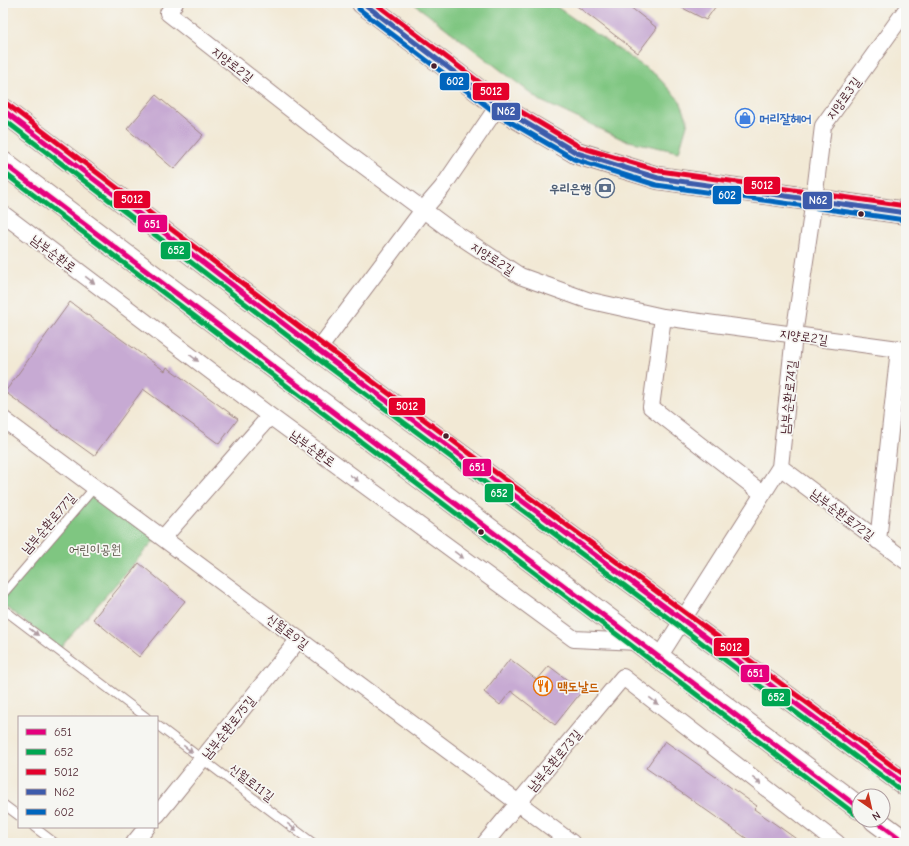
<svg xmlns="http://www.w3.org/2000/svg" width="909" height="846" font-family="'Comic Neue','Poor Story',sans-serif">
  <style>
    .green { fill: #7fc681; stroke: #647256 }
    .building { fill: #c7aad3 }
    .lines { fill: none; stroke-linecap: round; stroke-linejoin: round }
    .lane-casing { stroke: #9e8480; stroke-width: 10 }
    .street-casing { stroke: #9e8480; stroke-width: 18 }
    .secondary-casing { stroke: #9e8480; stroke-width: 24 }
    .primary-casing { stroke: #9e8480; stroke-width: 24 }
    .lane { stroke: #fff; stroke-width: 8 }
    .street { stroke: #fff; stroke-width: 16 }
    .secondary { stroke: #fff; stroke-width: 22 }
    .primary { stroke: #fff; stroke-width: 22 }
    .bus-1-casing { stroke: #f6f6f2; stroke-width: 8 }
    .bus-2-casing { stroke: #f6f6f2; stroke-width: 8 }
    .bus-3-casing { stroke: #f6f6f2; stroke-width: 8 }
    .bus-4-casing { stroke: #f6f6f2; stroke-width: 8 }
    .bus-5-casing { stroke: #f6f6f2; stroke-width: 8 }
    .bus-1 { stroke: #e5007d; stroke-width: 5 }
    .bus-2 { stroke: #00a651; stroke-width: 5 }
    .bus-3 { stroke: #e4002b; stroke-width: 5 }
    .bus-4 { stroke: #3d5bab; stroke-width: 5 }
    .bus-5 { stroke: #0065bd; stroke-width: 5 }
    .oneway { fill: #ae9aa0 }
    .bus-dot { fill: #4a1f2b; stroke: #f6f6f2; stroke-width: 1.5 }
    .labels { text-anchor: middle; stroke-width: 3.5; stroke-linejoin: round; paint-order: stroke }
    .street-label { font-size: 13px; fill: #4a1f2b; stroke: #f6f6f2 }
    .shop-label { font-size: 13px; font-weight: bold; fill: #366cbe; stroke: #f6f6f2; text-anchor: start }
    .service-label { font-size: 13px; font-weight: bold; fill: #4e5e75; stroke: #f6f6f2; text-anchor: end }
    .park-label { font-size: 13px; fill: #5a5145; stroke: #f6f6f2 }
    .food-label { font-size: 13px; font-weight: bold; fill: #c56008; stroke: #f6f6f2; text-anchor: start }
    .line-badge { stroke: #f6f6f2; stroke-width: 1.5 }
    .badge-label { font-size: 11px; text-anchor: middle; font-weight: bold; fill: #fff }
  </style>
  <rect width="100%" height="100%" fill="#f6f6f2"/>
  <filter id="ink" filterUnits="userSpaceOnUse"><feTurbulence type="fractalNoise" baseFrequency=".025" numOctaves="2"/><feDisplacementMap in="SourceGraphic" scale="8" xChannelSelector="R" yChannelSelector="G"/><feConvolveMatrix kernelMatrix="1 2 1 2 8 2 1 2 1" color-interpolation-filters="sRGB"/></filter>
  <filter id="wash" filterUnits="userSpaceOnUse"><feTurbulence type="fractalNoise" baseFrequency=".012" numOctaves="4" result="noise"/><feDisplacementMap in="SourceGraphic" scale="16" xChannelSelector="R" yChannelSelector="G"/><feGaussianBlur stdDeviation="0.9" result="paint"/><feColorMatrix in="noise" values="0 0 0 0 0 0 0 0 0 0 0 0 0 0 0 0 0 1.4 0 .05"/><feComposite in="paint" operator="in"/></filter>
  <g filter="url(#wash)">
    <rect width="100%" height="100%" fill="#f2e9d5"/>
    <path class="green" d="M413 3H551L656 75 680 101 688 121 679 152 624 140 541 101Z
      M97 489 157 537 60 648 3 605V597Z"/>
    <g id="blocks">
      <path class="building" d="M573 3H625L657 28 638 53Z
        M673 3H718L706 20Z
        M156 95 203 135 174 169 127 129Z
        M70 302 165 371 167 367 238 419 219 444 143 389 94 456 5 392Z
        M139 563 185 601 139 657 93 619Z
        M510 659 537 680 549 666 582 691 555 725 511 691 500 705 484 692Z
        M665 741 757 806 754 809 802 843H753L646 768Z"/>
    </g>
  </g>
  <g filter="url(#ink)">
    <use href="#blocks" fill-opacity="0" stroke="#9e8480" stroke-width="1"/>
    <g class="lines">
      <defs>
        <path id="lane" d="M3 594 95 487
          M3 609 146 717
          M157 725 313 843
          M3 804 19 816
          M34 827 55 843"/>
        <path id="street" d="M175 3 168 13 344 151 449 229 520 276 587 300 663 317 906 350
          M3 214 270 416 574 639 638 642
          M663 317 651 407 763 494
          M318 350 423 210 442 188 498 106
          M3 419 572 843
          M780 467 906 561
          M163 538 270 416
          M878 541 899 349
          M659 657 780 467 794 335 814 200 823 126 906 10
          M157 815 299 639
          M134 843 147 827
          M485 843 623 677 837 843"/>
        <path id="secondary" d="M363 3 504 110 577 153 658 178 906 213"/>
        <path id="primary" d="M3 110 318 350 906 785
          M3 163 859 808
          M875 820 906 843"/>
      </defs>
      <use href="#lane" class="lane-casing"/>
      <use href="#street" class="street-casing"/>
      <use href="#secondary" class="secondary-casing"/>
      <use href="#primary" class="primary-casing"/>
      <use href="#lane" class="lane"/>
      <use href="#street" class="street"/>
      <use href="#secondary" class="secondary"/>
      <use href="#primary" class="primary"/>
      <defs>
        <path id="bus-1" d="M3 110 318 350 906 785
          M3 163 859 808
          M875 820 906 843"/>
        <path id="bus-2" d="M3 119 314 356 902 791
          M3 172 855 814"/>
        <path id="bus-3" d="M375 3 508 104 580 147 660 171 906 206
          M7 104 322 344 906 776"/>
        <path id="bus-4" d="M363 3 504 110 577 153 658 178 906 213"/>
        <path id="bus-5" d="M359 9 500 116 574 159 656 185 905 220"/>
      </defs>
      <use href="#bus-1" class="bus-1-casing"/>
      <use href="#bus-2" class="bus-2-casing"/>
      <use href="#bus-3" class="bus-3-casing"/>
      <use href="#bus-4" class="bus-4-casing"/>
      <use href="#bus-5" class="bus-5-casing"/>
      <use href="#bus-1" class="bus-1"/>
      <use href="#bus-2" class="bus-2"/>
      <use href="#bus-3" class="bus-3"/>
      <use href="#bus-4" class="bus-4"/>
      <use href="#bus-5" class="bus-5"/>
    </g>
    <defs><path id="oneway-solid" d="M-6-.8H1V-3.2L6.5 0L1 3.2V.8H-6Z"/></defs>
    <g class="oneway">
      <use href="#oneway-solid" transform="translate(90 280) rotate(37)"/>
      <use href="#oneway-solid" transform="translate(194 358) rotate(37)"/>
      <use href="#oneway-solid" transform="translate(354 478) rotate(36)"/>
      <use href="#oneway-solid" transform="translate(459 555) rotate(36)"/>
      <use href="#oneway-solid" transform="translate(34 632) rotate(37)"/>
      <use href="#oneway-solid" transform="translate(654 701) rotate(38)"/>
      <use href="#oneway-solid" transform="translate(188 749) rotate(37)"/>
      <use href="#oneway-solid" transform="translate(757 781) rotate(38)"/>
      <use href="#oneway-solid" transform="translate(292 827) rotate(37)"/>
    </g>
  </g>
  <defs>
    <symbol id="shop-ring" viewBox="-11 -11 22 22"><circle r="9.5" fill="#f6f6f2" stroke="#3f7fe0" stroke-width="1.5"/><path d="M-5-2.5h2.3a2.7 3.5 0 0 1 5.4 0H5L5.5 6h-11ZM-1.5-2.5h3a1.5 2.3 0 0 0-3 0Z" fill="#3f7fe0"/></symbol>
    <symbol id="bank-ring" viewBox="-11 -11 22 22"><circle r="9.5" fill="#f6f6f2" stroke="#5c6f8a" stroke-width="1.5"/><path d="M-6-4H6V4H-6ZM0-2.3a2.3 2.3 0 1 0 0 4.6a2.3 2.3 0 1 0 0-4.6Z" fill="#5c6f8a"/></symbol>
    <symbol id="restaurant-ring" viewBox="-11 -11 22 22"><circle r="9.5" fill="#f6f6f2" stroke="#e8710a" stroke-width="1.5"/><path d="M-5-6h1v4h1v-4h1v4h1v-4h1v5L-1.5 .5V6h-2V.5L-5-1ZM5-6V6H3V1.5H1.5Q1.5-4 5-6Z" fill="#e8710a"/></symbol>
  </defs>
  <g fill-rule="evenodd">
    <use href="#shop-ring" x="734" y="107" width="22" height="22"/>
    <use href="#bank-ring" x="594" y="177" width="22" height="22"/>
    <use href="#restaurant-ring" x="532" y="675" width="22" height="22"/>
  </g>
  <g class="bus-dot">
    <circle cx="434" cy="66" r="3.5"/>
    <circle cx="861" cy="214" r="3.5"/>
    <circle cx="446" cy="436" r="3.5"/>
    <circle cx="481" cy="532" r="3.5"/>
  </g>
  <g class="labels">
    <g class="street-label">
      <text transform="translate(233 64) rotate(38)" y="5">지양로2길</text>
      <text transform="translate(843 98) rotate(-54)" y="5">지양로3길</text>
      <text transform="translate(54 253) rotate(37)" y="5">남부순환로</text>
      <text transform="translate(493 258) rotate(33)" y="5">지양로2길</text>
      <text transform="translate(804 336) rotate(8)" y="5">지양로2길</text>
      <text transform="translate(788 397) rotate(-84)" y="5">남부순환로74길</text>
      <text transform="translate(313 448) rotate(36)" y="5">남부순환로</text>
      <text transform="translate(843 514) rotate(37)" y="5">남부순환로72길</text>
      <text transform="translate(48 523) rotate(-49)" y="5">남부순환로77길</text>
      <text transform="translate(288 631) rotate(37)" y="5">신월로9길</text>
      <text transform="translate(228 727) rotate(-51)" y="5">남부순환로75길</text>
      <text transform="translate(554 760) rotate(-50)" y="5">남부순환로73길</text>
      <text transform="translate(252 782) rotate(37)" y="5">신월로11길</text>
    </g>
    <g class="shop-label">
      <text x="759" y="123">머리잘헤어</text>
    </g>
    <g class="service-label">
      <text x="591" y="193">우리은행</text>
    </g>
    <g class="park-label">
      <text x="95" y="554">어린이공원</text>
    </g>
    <g class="food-label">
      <text x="557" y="691">맥도날드</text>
    </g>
  </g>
  <g class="line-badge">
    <rect x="439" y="72" width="31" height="19" rx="4" fill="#0065bd"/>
    <rect x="472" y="82" width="38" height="19" rx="4" fill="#e4002b"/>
    <rect x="491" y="102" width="30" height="19" rx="4" fill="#3d5bab"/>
    <rect x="743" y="176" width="38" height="19" rx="4" fill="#e4002b"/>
    <rect x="712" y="185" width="30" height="20" rx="4" fill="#0065bd"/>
    <rect x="113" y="190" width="38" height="19" rx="4" fill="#e4002b"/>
    <rect x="802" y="191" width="31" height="19" rx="4" fill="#3d5bab"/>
    <rect x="137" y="214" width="31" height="19" rx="4" fill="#e5007d"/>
    <rect x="160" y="241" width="31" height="19" rx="4" fill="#00a651"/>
    <rect x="388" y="397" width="38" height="19" rx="4" fill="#e4002b"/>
    <rect x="462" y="458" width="30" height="19" rx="4" fill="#e5007d"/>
    <rect x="484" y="483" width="30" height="20" rx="4" fill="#00a651"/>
    <rect x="713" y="637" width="37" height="20" rx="4" fill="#e4002b"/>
    <rect x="740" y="664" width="30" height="19" rx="4" fill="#e5007d"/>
    <rect x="761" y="688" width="30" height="19" rx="4" fill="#00a651"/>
  </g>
  <g class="badge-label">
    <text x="455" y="85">602</text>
    <text x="491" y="95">5012</text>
    <text x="506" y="115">N62</text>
    <text x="762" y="189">5012</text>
    <text x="727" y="199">602</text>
    <text x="132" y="203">5012</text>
    <text x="818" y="204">N62</text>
    <text x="152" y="228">651</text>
    <text x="176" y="254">652</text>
    <text x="407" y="410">5012</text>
    <text x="477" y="471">651</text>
    <text x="499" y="497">652</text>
    <text x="731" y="651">5012</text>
    <text x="755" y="677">651</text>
    <text x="776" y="701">652</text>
  </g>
  <rect width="909" height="846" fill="none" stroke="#f6f6f2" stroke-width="16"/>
  <rect x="18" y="716" width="140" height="112" fill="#f6f6f2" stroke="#b1a0a2"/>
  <rect x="26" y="729" width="20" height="6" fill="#e5007d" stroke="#b1a0a2"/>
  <text x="54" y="736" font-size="12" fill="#4a1f2b">651</text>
  <rect x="26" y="749" width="20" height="6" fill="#00a651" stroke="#b1a0a2"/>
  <text x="54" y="756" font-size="12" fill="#4a1f2b">652</text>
  <rect x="26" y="769" width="20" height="6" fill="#e4002b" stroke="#b1a0a2"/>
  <text x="54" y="776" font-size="12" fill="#4a1f2b">5012</text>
  <rect x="26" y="789" width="20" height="6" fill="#3d5bab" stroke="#b1a0a2"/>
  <text x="54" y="796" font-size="12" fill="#4a1f2b">N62</text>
  <rect x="26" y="809" width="20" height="6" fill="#0065bd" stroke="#b1a0a2"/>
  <text x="54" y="816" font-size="12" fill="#4a1f2b">602</text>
  <g transform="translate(871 808) rotate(146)"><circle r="19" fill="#f6f6f2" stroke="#b1a0a2"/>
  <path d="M0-3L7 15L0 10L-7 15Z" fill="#c8321e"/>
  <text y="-6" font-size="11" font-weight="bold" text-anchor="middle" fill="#4a1f2b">N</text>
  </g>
</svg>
